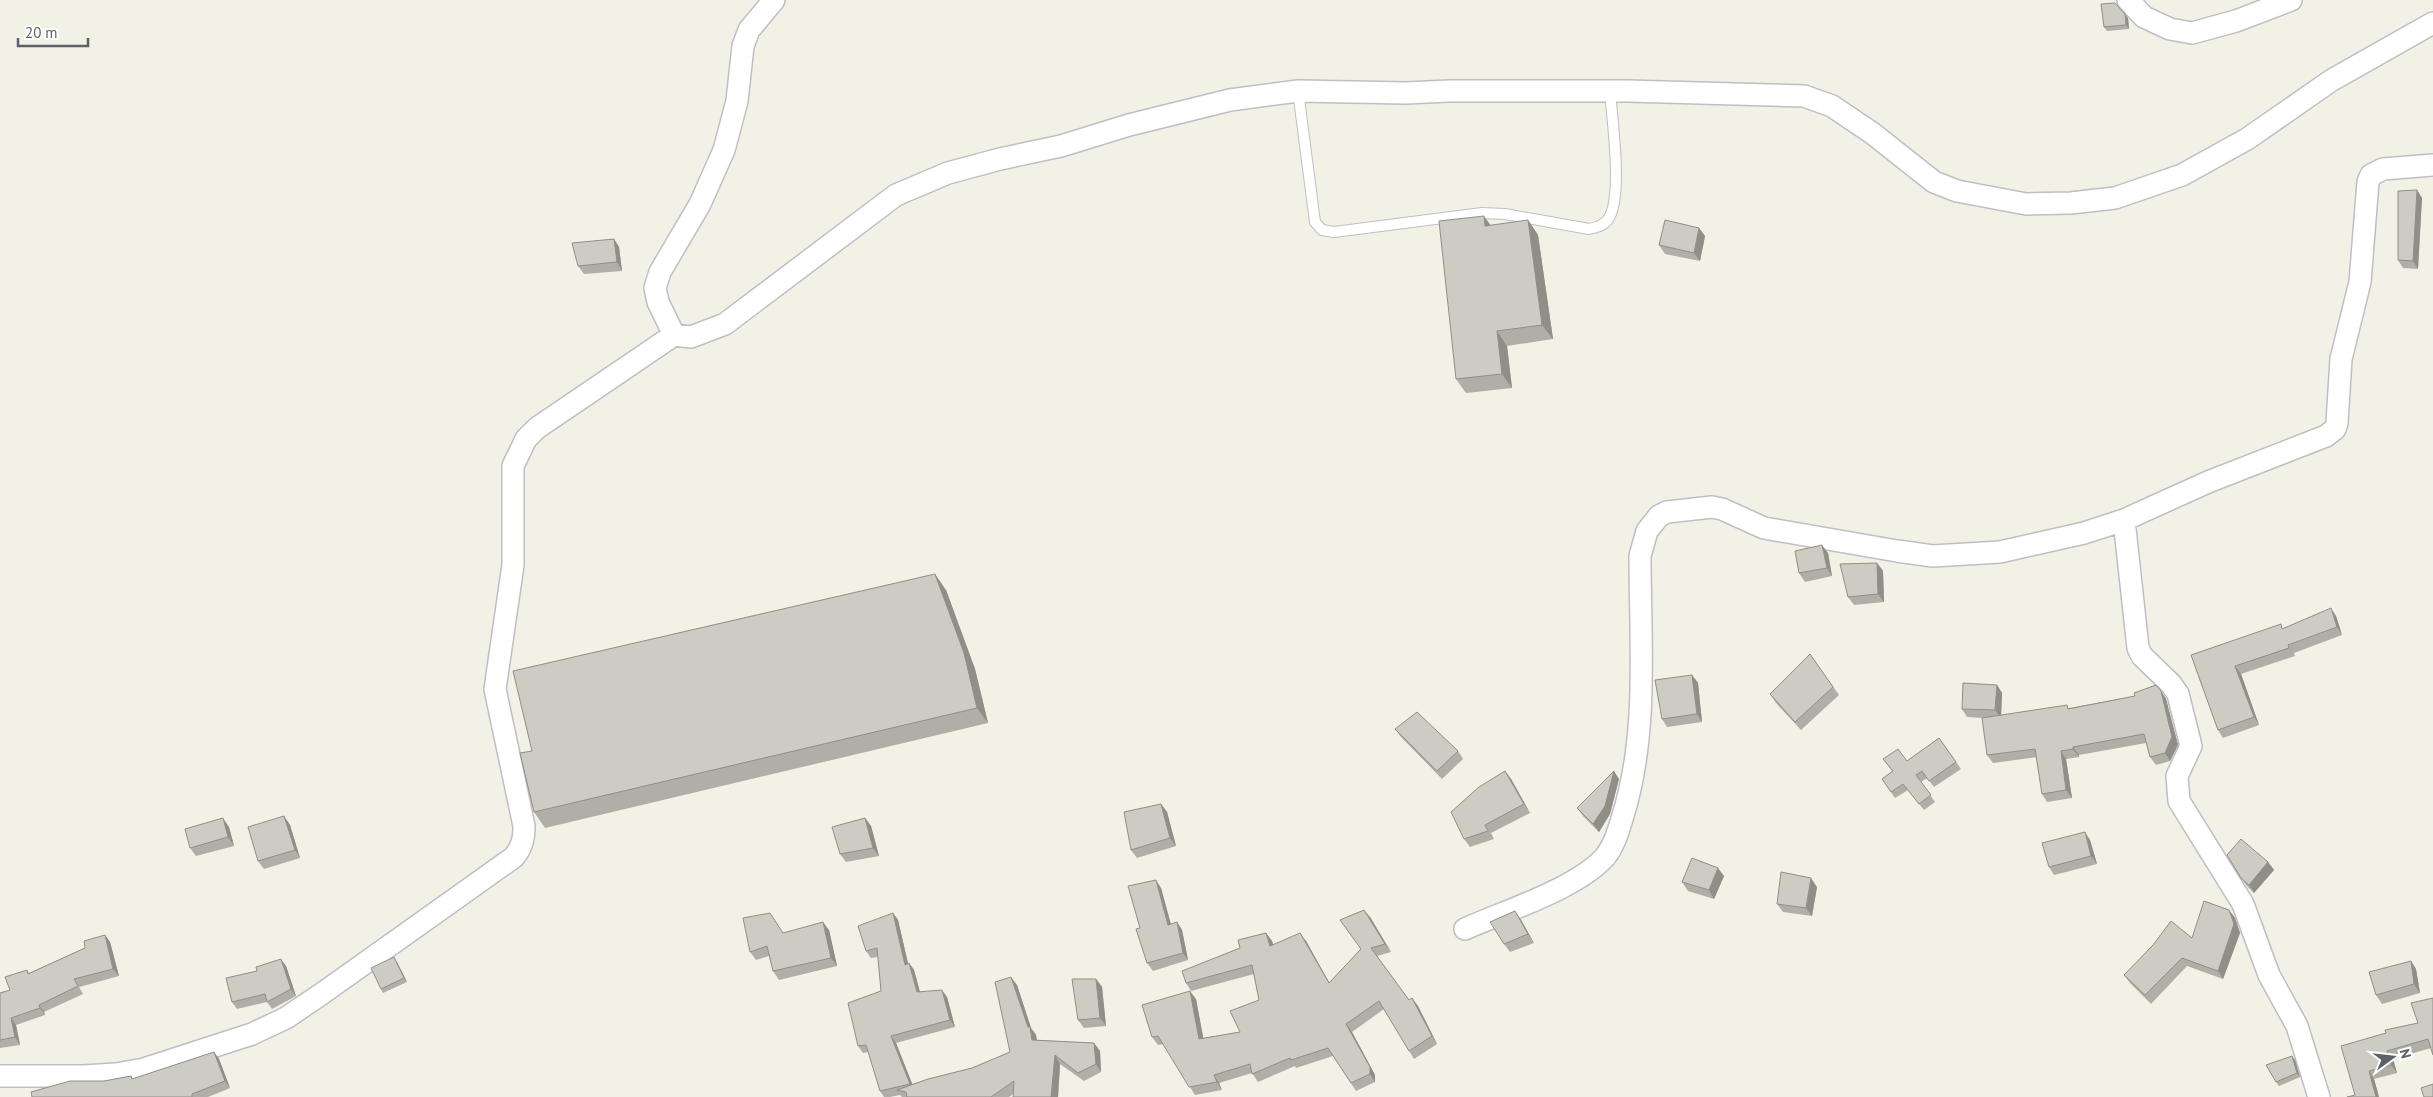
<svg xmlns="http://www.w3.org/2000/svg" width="2433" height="1097" font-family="'PT Sans',sans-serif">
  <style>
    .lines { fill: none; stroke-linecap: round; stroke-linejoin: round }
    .lane-casing { stroke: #bebec6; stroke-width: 12 }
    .street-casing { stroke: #bebec6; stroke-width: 24 }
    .lane { stroke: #fff; stroke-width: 10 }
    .street { stroke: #fff; stroke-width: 21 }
    .wall { fill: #afafa8 }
    .shaded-wall { fill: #8f8f88 }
    .building { fill: #ccccc3; stroke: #8f8f88 }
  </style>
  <rect width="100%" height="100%" fill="#f1f1e6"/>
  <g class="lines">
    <defs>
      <path id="lane" d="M1298 91 1315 222 1322 230 1334 232 1482 213 1505 214 1589 229C1597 227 1604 226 1609 218 1623 194 1612 120 1610 91"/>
      <path id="street" d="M774 0 749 30 743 46 737 101 724 150 700 204 660 272 655 288 658 302 674 335 691 337 725 324 896 195 948 173 1000 159 1061 146 1129 125 1230 100 1298 91 1406 93 1449 91H1628L1804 96 1832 106 1872 133 1934 182 1957 191 2026 204 2071 203 2115 198 2182 175 2247 139 2332 80 2433 23
        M2128 0 2144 17 2170 29 2192 33 2236 21 2291 0
        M2124 520 2138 648 2142 656 2171 684 2178 694 2191 746 2177 776 2179 801 2243 904 2269 975 2297 1026 2319 1097
        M1465 929C1505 911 1576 889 1605 857 1614 846 1618 832 1622 819 1649 734 1640 644 1640 556L1647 531 1659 516 1667 512 1712 507 1722 509 1764 528 1897 551 1933 556 2000 552 2084 533 2124 520 2208 482 2326 436 2335 429 2337 423 2341 359 2360 282 2368 182 2371 175 2383 169 2433 165
        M0 1076H83L116 1074 144 1069 252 1034 286 1018 320 995 514 857C522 847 524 839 524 826L495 689 513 565V466L526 439 537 428 674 335"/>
    </defs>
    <use href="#lane" class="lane-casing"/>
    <use href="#street" class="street-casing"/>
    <use href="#lane" class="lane"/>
    <use href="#street" class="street"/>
  </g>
  <path class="wall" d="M2128 18 2129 29 2107 31 2104 27Z
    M2417 190 2422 198 2418 269 2403 268 2398 260Z
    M1528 220 1538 235 1553 339 1507 346 1512 388 1466 393 1456 379 1491 226Z
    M1699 228 1705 236 1700 261 1665 254 1659 245Z
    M614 239 619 247 622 271 584 274 578 266Z
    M1828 553 1832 576 1805 582 1799 573Z
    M1877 563 1883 571 1884 602 1854 605 1848 597Z
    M946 590 975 669 988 723 545 828 534 812 532 751Z
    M2336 616 2342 635 2294 653 2295 656 2241 674 2259 725 2223 738 2218 730 2191 655 2284 628Z
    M1810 654 1839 695 1801 730 1776 703 1770 694Z
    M1692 675 1698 683 1702 722 1667 727 1662 719Z
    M1997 685 2002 693 2001 715 2069 708 2135 696 2156 685 2166 699 2178 745 2170 761 2156 765 2150 757 2146 743 2079 755V757L2066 759 2072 798 2047 802 2042 794 2037 757 1993 763 1987 755 1983 718 1967 717 1962 709Z
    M1395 729 1458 751 1463 759 1442 779 1401 737Z
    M1939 738 1961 769 1934 787 1927 778 1921 782 1935 802 1924 810 1908 790 1895 798 1882 779 1892 771 1883 759 1907 761Z
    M1505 771 1511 779 1530 813 1491 833 1494 839 1470 847 1464 839Z
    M1619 779 1610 814 1599 832 1583 816 1577 808Z
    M1161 804 1167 812 1176 846 1137 858 1131 850Z
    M284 816 290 825 300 858 264 869 258 861Z
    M865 818 871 826 879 856 846 862 840 854Z
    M229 827 234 846 196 856 190 848Z
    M2090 840 2097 864 2054 875 2049 867Z
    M2268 862 2274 870 2254 893 2247 886 2241 878Z
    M1724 876 1714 899 1688 891 1682 882Z
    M1817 887 1812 916 1783 912 1777 904Z
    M1161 888 1171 924 1177 922 1182 930 1188 960 1153 971 1147 963 1140 928Z
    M2229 910 2235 918 2240 933 2223 979 2187 966 2151 1004 2130 983 2124 975 2192 938Z
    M1515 911 1521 920 1534 943 1510 952 1504 944Z
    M893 913 898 920 908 964 909 963 914 970 920 992 947 997 955 1027 896 1043 912 1084 972 1068 1010 1052 1017 985 1031 1028 1036 1035 1037 1040 1094 1043 1100 1051 1101 1072 1084 1081 1060 1064 1058 1097H1013V1094L1009 1097H902L900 1095 890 1097H884L880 1091 869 1052 863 1053 858 1046 881 991 878 957 871 958 866 951Z
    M1370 917 1391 952 1377 956 1409 1000 1412 998 1418 1006 1437 1044 1414 1059 1384 1009 1352 1032 1375 1075V1082L1356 1091 1333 1056 1296 1068 1295 1066 1258 1082 1252 1073 1219 1083 1222 1090 1195 1095 1163 1044 1158 1045 1152 1037 1196 999 1203 1038 1240 1032 1259 1000 1254 974 1191 991 1186 983 1240 948 1266 933 1272 941 1273 945 1306 941 1329 983 1361 949Z
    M829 930 837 966 779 980 773 971 769 956 756 960 750 952 784 933Z
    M105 935 110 942 119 976 79 987 83 994 44 1012 45 1015 16 1025 20 1045 0 1048V993L10 990 27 970 29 973 85 948Z
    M2411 961 2416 969 2420 993 2382 1004 2376 995Z
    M397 962 407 982 383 993 381 989Z
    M286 966 296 996 272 1009 267 1002 237 1009 232 1002Z
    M1096 979 1102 987 1106 1026 1084 1028 1078 1020Z
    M2433 998 2431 1048 2393 1059 2397 1073 2374 1079 2379 1097H2347L2355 1095 2386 1033 2418 1023Z
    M214 1052 219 1059 230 1088 208 1097H32L104 1081 131 1076 133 1079Z
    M2292 1056 2295 1060 2300 1077 2279 1086 2276 1082Z"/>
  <path class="shaded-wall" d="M2125 14 2128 18 2129 29 2126 25Z
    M2417 190 2422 198 2418 269 2413 261Z
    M1484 216 1494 230 1485 226Z
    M1528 220 1538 235 1553 339 1542 325Z
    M1699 228 1705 236 1700 261 1694 253Z
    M614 239 619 247 622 271 617 262Z
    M1497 331 1507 346 1512 388 1502 374Z
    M1822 545 1828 553 1832 576 1827 568Z
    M1877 563 1883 571 1884 602 1878 594Z
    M935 574 946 590 975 669 988 723 977 708Z
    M2331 608 2336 616 2342 635 2337 627Z
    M2235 666 2241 674 2259 725 2254 717Z
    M1692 675 1698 683 1702 722 1697 714Z
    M1997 685 2002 693 2001 718 1995 710Z
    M2161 691 2166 699 2178 745 2170 761 2165 753Z
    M2073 747 2079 755V757L2073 749Z
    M2061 751 2066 759 2072 798 2066 790Z
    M1505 771 1511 779 1530 813 1524 804Z
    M1614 771 1619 779 1610 814 1599 832 1593 824Z
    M1161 804 1167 812 1176 846 1170 838Z
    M284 816 290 825 300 858 295 850Z
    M223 818 229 827 234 846 228 837Z
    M865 818 871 826 879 856 873 848Z
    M2085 832 2090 840 2097 864 2091 856Z
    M2268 862 2274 870 2254 893 2249 885Z
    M1718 868 1724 876 1714 899 1709 890Z
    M1811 878 1817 887 1812 916 1806 908Z
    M1156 880 1161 888 1173 933 1168 925Z
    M1364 910 1370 917 1391 952 1385 944Z
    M2229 910 2235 918 2240 933 2223 979 2218 971Z
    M1515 911 1521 920 1534 943 1528 934Z
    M893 913 898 920 910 972 905 965Z
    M823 922 829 930 837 966 831 958Z
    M1177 922 1182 930 1188 960 1183 953Z
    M1266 933 1272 941 1276 954 1270 946Z
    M1300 933 1306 941 1334 991 1329 983Z
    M105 935 110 942 119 976 113 969Z
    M394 957 397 962 407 982 404 978Z
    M281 959 286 966 296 996 291 989Z
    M2411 961 2416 969 2420 993 2414 984Z
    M909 963 914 970 922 1000 917 992Z
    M1011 977 1017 985 1031 1028 1036 1035 1038 1048 1032 1040Z
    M1096 979 1102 987 1106 1026 1100 1018Z
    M942 990 947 997 955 1027 950 1020Z
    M1190 991 1196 999 1205 1047 1199 1039Z
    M1412 998 1418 1006 1437 1044 1432 1036Z
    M39 1005 44 1012 45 1015 40 1008Z
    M11 1018 16 1025 20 1045 15 1037Z
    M1346 1024 1352 1032 1375 1075V1082L1370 1074Z
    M891 1036 896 1043 915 1091 910 1084Z
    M1094 1043 1100 1051 1101 1072 1096 1064Z
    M2387 1051 2393 1059 2397 1073 2391 1065Z
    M214 1052 219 1059 230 1088 225 1081Z
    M1055 1055 1060 1064 1058 1097H1051Z
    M2292 1056 2295 1060 2300 1077 2297 1073Z
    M2369 1071 2374 1079 2379 1097H2376Z
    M1214 1075 1219 1083 1222 1090 1217 1082Z"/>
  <path class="building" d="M2115 3 2125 14 2126 25 2104 27 2101 4Z
    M2417 190 2413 261 2398 260V191Z
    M1484 216 1485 226 1528 220 1542 325 1497 331 1502 374 1456 379 1439 221Z
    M1665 220 1699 228 1694 253 1659 245Z
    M614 239 617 262 578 266 572 243Z
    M1822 545 1827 568 1799 573 1795 551Z
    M1877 563 1878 594 1848 597 1840 564Z
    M935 574 964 653 977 708 534 812 520 753 532 751 513 671Z
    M2331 608 2337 627 2288 645 2289 648 2235 666 2254 717 2218 730 2191 655 2281 624 2282 629Z
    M1810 654 1833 687 1795 722 1770 694Z
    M1692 675 1697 714 1662 719 1655 680Z
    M1963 683 1997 685 1995 710 1962 709Z
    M2156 685 2161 691 2172 737 2165 753 2150 757 2144 734 2073 747V749L2061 751 2066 790 2042 794 2035 749 1987 755 1982 718 2067 705 2068 709 2135 696 2134 693Z
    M1417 712 1458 751 1437 771 1395 729Z
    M1939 738 1956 762 1929 781 1922 771 1916 775 1931 795 1919 804 1903 784 1891 792 1882 779 1893 771 1883 759 1898 749 1907 761Z
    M1505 771 1524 804 1485 825 1488 831 1464 839 1451 812 1479 787Z
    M1614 771 1605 806 1593 824 1577 808Z
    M1161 804 1170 838 1131 850 1124 812Z
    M284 816 295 850 258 861 248 827Z
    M223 818 228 837 190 848 185 829Z
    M865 818 873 848 840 854 832 827Z
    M2085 832 2091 856 2049 867 2042 843Z
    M2241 839 2268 862 2249 885 2241 878 2227 855Z
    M1692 858 1718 868 1709 890 1682 882Z
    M1781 872 1811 878 1806 908 1777 904Z
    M1156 880 1168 925 1177 922 1183 953 1147 963 1136 929 1140 928 1128 886Z
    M2204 901 2229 910 2234 924 2218 971 2182 958 2145 995 2124 975 2153 945 2171 921 2192 938Z
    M1364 910 1385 944 1371 948 1409 1000 1412 998 1432 1036 1409 1051 1379 1001 1346 1024 1370 1067V1074L1351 1083 1328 1048 1291 1060 1290 1058 1252 1074 1250 1064 1214 1075 1217 1082 1189 1087 1158 1036 1152 1037 1142 1005 1190 991 1199 1039 1240 1032 1230 1011 1259 1000 1252 965 1186 983 1182 971 1240 948 1238 940 1266 933 1270 946 1300 933 1329 983 1361 949 1340 920Z
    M1515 911 1528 934 1504 944 1490 922Z
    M770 913 783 933 823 922 831 958 773 971 767 946 750 952 743 918Z
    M893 913 905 965 909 963 917 992 942 990 950 1020 891 1036 910 1084 880 1091 866 1045 858 1046 848 1003 881 991 877 948 866 951 858 926Z
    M105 935 113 969 74 979 78 986 39 1005 40 1008 11 1018 15 1037 0 1040V993L10 990 5 977 27 970 28 974 85 948 84 941Z
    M394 957 404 978 381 989 371 968Z
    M281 959 291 989 267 1002 265 994 232 1002 226 978 257 971 256 967Z
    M2411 961 2414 984 2376 995 2369 972Z
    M1011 977 1028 1027H1030L1032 1040 1094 1043 1096 1064 1078 1073 1055 1055 1051 1097H1013L1014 1081 991 1097H907L906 1092 897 1090 928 1079 972 1068 1010 1052 995 982Z
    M1072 979H1096L1100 1018 1078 1020Z
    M2433 998V1055L2428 1039 2387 1051 2391 1065 2369 1071 2376 1097H2347L2355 1095 2341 1046 2386 1033 2385 1030 2418 1023 2411 1003Z
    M214 1052 225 1081 192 1094V1097H32L31 1092 70 1081H104L131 1076 132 1079Z
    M2292 1056 2297 1073 2276 1082 2266 1065Z
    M2433 1084V1097H2424L2421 1088Z"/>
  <g transform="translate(2393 1057) rotate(75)" stroke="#ffffff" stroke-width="4" paint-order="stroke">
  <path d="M0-4L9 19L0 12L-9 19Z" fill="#5d6068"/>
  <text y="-8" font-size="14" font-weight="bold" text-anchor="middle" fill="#5d6068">N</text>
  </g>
  <path d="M18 38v8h70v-8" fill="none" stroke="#5d6068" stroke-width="2.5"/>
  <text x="25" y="38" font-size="15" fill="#5d6068" stroke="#ffffff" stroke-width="4" paint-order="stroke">20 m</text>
</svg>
